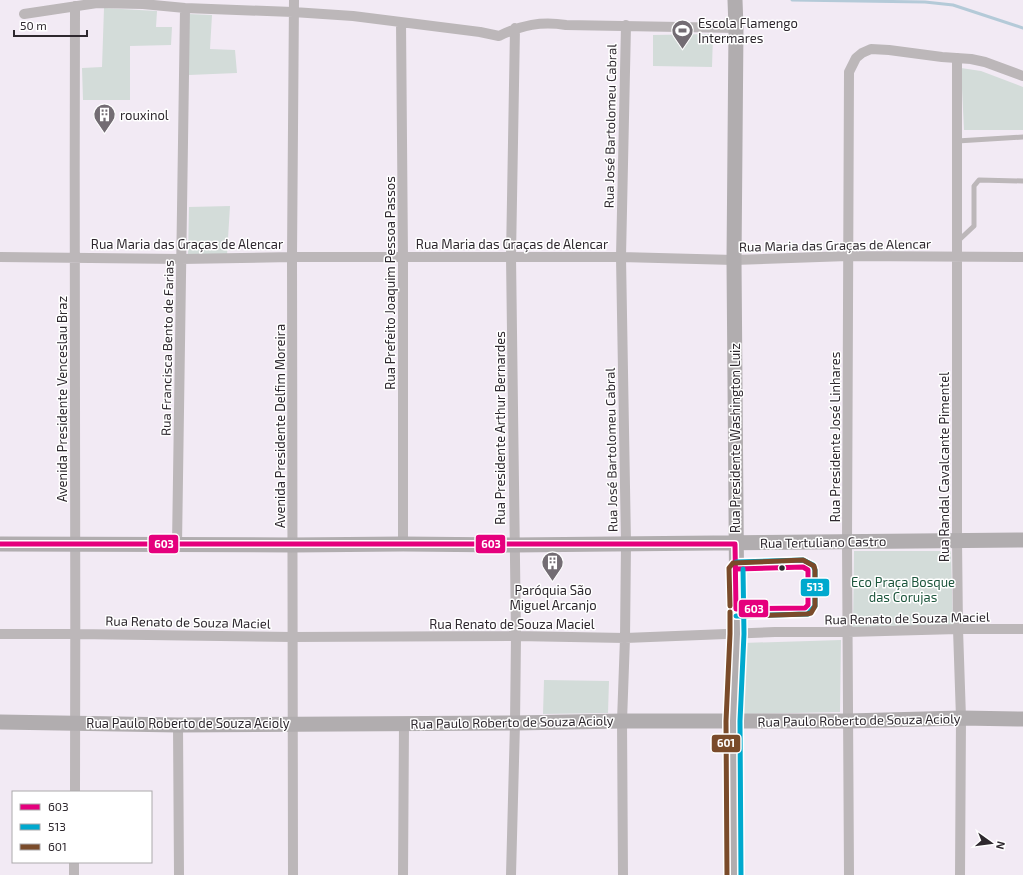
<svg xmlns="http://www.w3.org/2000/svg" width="1023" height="875" font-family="'Exo 2',sans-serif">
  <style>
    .green { fill: #d3dcd9 }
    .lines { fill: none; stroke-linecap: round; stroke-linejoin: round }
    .stream { stroke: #b4cad8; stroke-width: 3 }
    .lane { stroke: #bcb7b9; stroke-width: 5 }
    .street { stroke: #bcb7b9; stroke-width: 10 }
    .secondary { stroke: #b1adaf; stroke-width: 15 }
    .bus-1-casing { stroke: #fff; stroke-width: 8 }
    .bus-2-casing { stroke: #fff; stroke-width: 8 }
    .bus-3-casing { stroke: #fff; stroke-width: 8 }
    .bus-1 { stroke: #e5007d; stroke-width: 5 }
    .bus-2 { stroke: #00a9ce; stroke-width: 5 }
    .bus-3 { stroke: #7a4b2a; stroke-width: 5 }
    .bus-dot { fill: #2e282e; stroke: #fff; stroke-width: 1.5 }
    .labels { text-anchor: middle; stroke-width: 3; stroke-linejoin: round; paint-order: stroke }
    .poi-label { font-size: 13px; fill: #2e282e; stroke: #fff; text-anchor: start }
    .street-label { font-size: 13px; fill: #2e282e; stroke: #fff }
    .park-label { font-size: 13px; fill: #1c553c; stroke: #fff }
    .line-badge { stroke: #fff; stroke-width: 1.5 }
    .badge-label { font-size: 11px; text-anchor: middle; font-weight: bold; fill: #fff }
  </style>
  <rect width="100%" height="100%" fill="#f2eaf4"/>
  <path class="green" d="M104 8 157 11 156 27H172L171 45 130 46V100H83L82 68 102 67Z
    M188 14 212 15 210 49 235 50 237 73 189 75Z
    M713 34 712 67 653 66V35Z
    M961 68 981 71 1023 87V130H964Z
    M230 206 227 255H188L189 207Z
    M854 551H951L953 627 853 628Z
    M841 640 840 712 744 714 743 643Z
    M544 680 609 681 608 713 543 714Z"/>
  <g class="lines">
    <path class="stream" d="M792 0 925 2 953 5 1023 28"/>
    <path class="lane" d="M957 141 1023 137
      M958 241 974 226V186L979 180 1023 181
      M737 569 803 567 808 570V605L807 607 739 609"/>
    <path class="street" d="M24 14 97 3 143 4 185 8 293 12 353 16 480 32 499 36C522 25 541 21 566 25L736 28
      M401 22 403 257V544
      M957 58V540L958 629 961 718 960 875
      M0 257 181 259 292 257H621L734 260 848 256 1023 257
      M177 545 185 8
      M0 634H76L292 637 516 636 625 638 775 632H848L958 629H1023
      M178 725 179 875
      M75 792C76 530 74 268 75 6
      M74 875V862
      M293 875 292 257 294 0
      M403 875 404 724
      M511 875 515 723 516 636 511 256 515 28
      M623 875 622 721 625 638 626 544 621 257 626 25
      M849 875 847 541 849 72 856 58 862 53 871 49 889 50 942 57 971 59 985 62 1023 76"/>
    <path class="secondary" d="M0 544 293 545 403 544 514 545 1023 540
      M0 722 178 725 515 723 622 721H848L961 718 1023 719
      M734 875 733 721 737 634 734 260 736 28 735 0"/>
    <defs>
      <path id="bus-1" d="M0 544H735L736 609 805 608 808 605V570L803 567 736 569"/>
      <path id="bus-2" d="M736 562 803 560 813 565 815 570V606L808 614 736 616
        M741 875 740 721 744 634 743 569"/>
      <path id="bus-3" d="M730 606 729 568 733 563 803 560 814 566 815 570V606L811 613 807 614 744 616
        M727 875 726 721 730 634V612"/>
    </defs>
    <use href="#bus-1" class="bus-1-casing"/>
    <use href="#bus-2" class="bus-2-casing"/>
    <use href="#bus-3" class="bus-3-casing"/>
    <use href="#bus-1" class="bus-1"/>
    <use href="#bus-2" class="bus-2"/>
    <use href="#bus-3" class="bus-3"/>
  </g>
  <defs>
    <symbol id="stadium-pin" viewBox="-11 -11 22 30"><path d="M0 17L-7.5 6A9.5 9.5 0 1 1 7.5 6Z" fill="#736c73" stroke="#fff"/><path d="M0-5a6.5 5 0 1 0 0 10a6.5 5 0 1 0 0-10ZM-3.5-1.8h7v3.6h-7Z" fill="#fff"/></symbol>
    <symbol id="building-pin" viewBox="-11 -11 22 30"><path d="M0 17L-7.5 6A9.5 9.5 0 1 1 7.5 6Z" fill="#736c73" stroke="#fff"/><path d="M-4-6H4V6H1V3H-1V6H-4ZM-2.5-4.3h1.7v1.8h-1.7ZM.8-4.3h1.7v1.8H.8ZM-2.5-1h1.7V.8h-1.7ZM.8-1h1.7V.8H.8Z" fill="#fff"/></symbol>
  </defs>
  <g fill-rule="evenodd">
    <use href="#stadium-pin" x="670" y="18" width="25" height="34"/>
    <use href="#building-pin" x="92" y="102" width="25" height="34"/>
    <use href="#building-pin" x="540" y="550" width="25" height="34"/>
  </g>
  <circle class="bus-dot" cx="782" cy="568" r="3.5"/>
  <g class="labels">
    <g class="poi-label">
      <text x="698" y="28">Escola Flamengo<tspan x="698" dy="15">Intermares</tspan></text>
      <text x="120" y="120">rouxinol</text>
      <text x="553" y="595" text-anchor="middle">Paróquia São<tspan x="553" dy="15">Miguel Arcanjo</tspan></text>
    </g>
    <g class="street-label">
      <text transform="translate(610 126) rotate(-89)" y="5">Rua José Bartolomeu Cabral</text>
      <text x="187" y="249">Rua Maria das Graças de Alencar</text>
      <text x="512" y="249">Rua Maria das Graças de Alencar</text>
      <text transform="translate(835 245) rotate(-1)" y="5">Rua Maria das Graças de Alencar</text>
      <text transform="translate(390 283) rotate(-90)" y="5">Rua Prefeito Joaquim Pessoa Passos</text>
      <text transform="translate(167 348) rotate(-89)" y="5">Rua Francisca Bento de Farias</text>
      <text transform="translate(62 399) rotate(-90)" y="5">Avenida Presidente Venceslau Braz</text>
      <text transform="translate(280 426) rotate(-90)" y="5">Avenida Presidente Delfim Moreira</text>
      <text transform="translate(500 428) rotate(-90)" y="5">Rua Presidente Arthur Bernardes</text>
      <text transform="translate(835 437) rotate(-90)" y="5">Rua Presidente José Linhares</text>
      <text transform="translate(735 438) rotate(-90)" y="5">Rua Presidente Washington Luiz</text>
      <text transform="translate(611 450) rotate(-91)" y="5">Rua José Bartolomeu Cabral</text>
      <text transform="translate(944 467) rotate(-90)" y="5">Rua Randal Cavalcante Pimentel</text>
      <text transform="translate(823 542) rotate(-1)" y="5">Rua Tertuliano Castro</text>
      <text transform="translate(907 618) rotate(-1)" y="5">Rua Renato de Souza Maciel</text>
      <text transform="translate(188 622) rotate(1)" y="5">Rua Renato de Souza Maciel</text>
      <text x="512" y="629">Rua Renato de Souza Maciel</text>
      <text transform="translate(859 720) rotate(-1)" y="5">Rua Paulo Roberto de Souza Acioly</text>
      <text transform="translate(512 722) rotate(-1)" y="5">Rua Paulo Roberto de Souza Acioly</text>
      <text x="188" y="728">Rua Paulo Roberto de Souza Acioly</text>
    </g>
    <g class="park-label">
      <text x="903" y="587">Eco Praça Bosque<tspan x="903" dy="15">das Corujas</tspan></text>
    </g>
  </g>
  <g class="line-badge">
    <rect x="148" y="534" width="31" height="20" rx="4" fill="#e5007d"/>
    <rect x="475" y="534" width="31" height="20" rx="4" fill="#e5007d"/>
    <rect x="800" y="578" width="30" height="19" rx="4" fill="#00a9ce"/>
    <rect x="738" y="599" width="31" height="19" rx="4" fill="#e5007d"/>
    <rect x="711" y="734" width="30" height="19" rx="4" fill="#7a4b2a"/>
  </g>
  <g class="badge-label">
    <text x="164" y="548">603</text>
    <text x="491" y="548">603</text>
    <text x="815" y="591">513</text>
    <text x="754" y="613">603</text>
    <text x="726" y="747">601</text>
  </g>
  <rect x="12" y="791" width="140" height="72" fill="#ffffff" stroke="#aba9ab"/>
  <rect x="20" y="804" width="20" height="6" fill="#e5007d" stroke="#aba9ab"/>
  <text x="48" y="811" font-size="12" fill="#2e282e">603</text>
  <rect x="20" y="824" width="20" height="6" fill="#00a9ce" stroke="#aba9ab"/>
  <text x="48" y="831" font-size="12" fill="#2e282e">513</text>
  <rect x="20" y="844" width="20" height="6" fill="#7a4b2a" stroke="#aba9ab"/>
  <text x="48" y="851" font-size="12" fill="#2e282e">601</text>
  <g transform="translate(991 843) rotate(104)" stroke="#ffffff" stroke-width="3" paint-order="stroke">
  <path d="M0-3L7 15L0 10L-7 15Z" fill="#2e282e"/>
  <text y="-6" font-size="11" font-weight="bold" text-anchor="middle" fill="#2e282e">N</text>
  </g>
  <path d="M14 30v6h73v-6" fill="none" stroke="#2e282e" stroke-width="2"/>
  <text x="20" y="30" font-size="12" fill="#2e282e" stroke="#ffffff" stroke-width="3" paint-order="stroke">50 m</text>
</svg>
